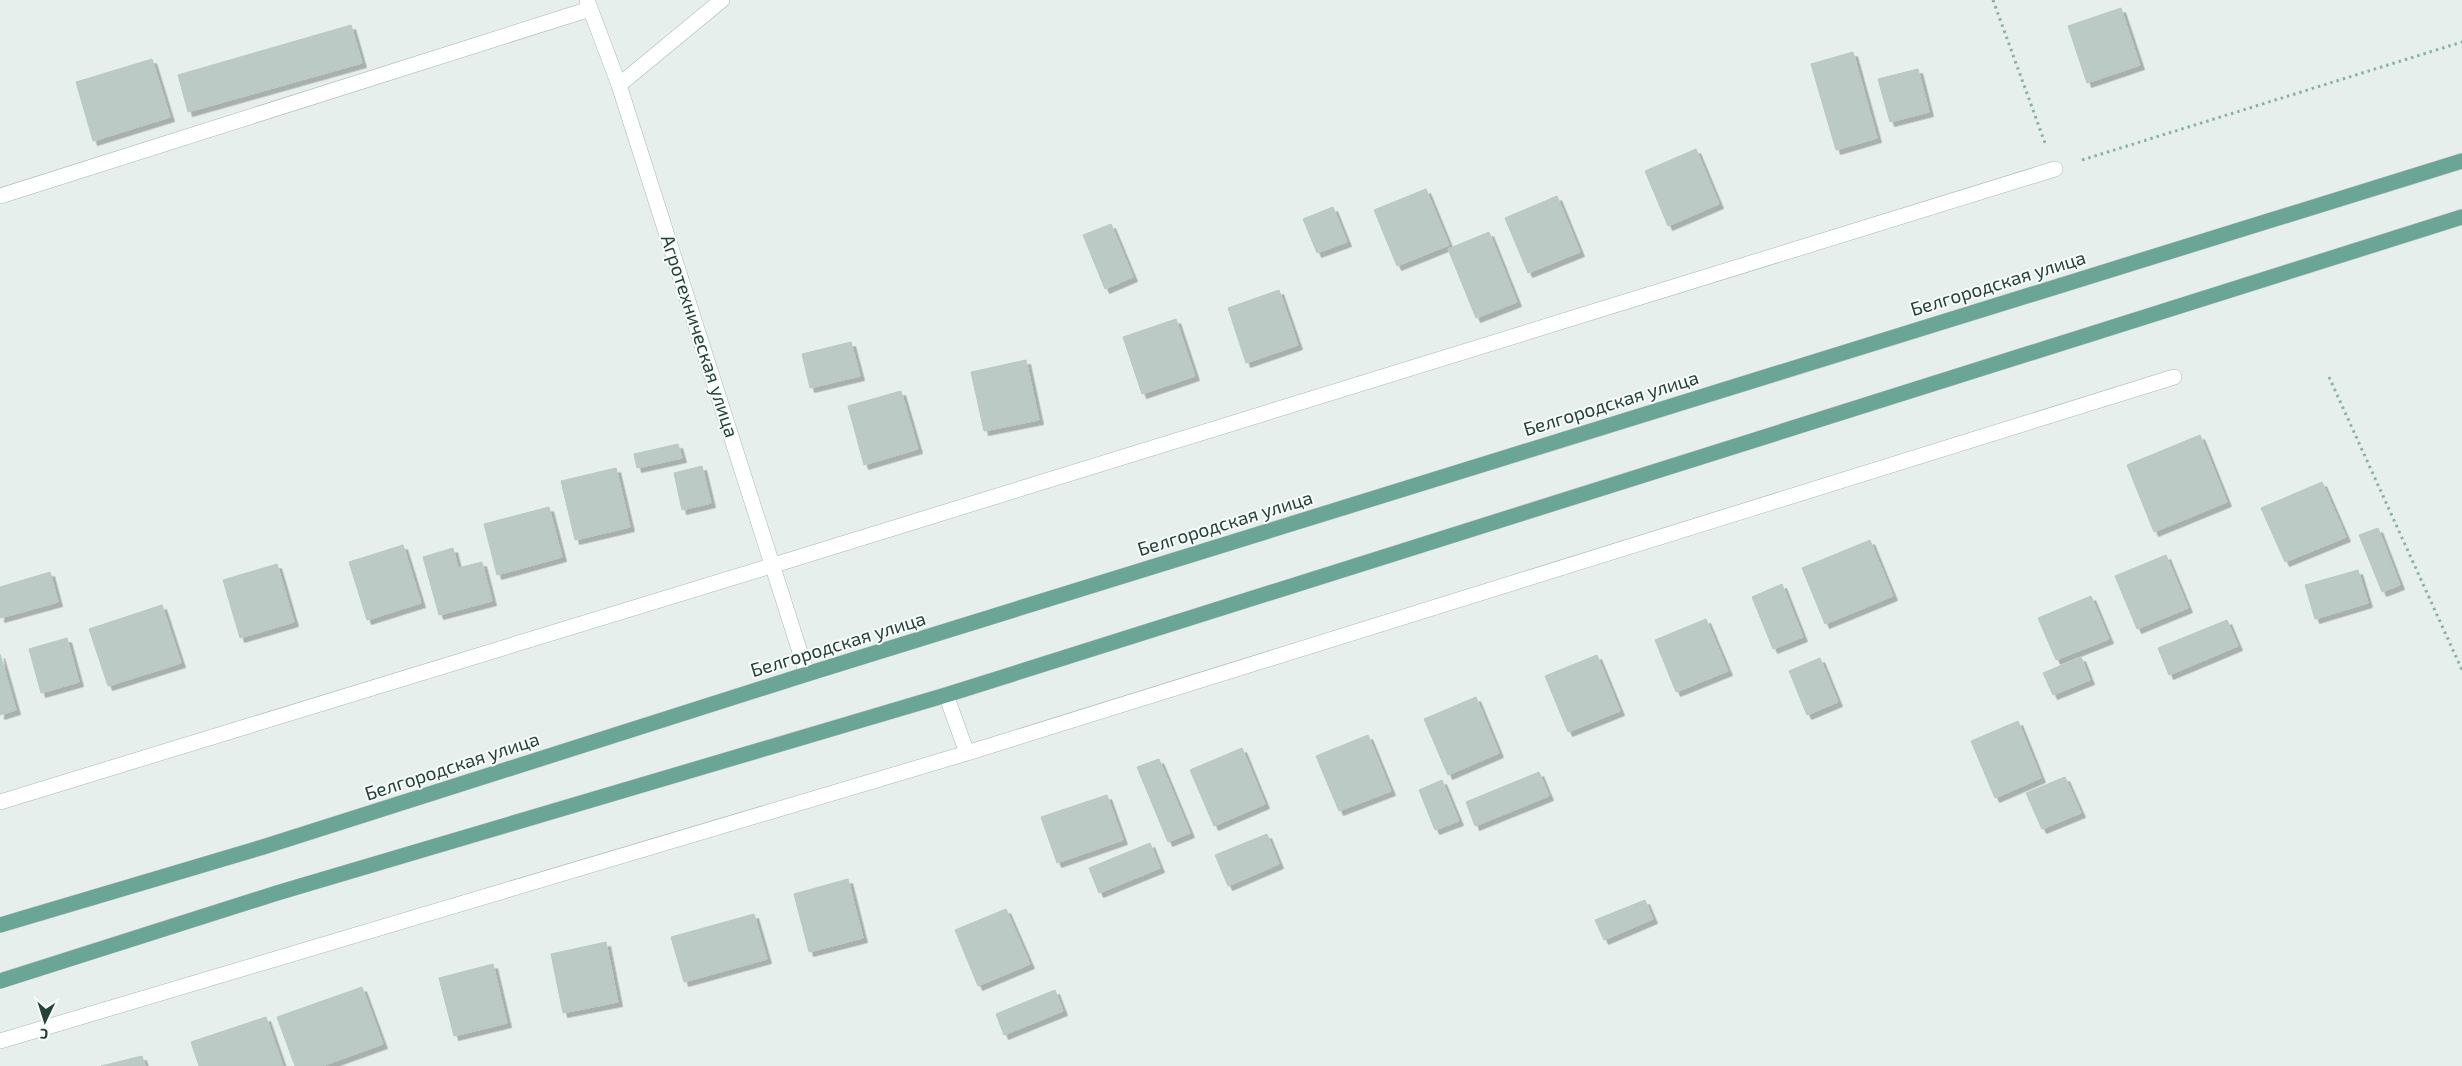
<svg xmlns="http://www.w3.org/2000/svg" width="2462" height="1066" font-family="'Exo 2',sans-serif">
  <style>
    .building { fill: #bbcac4; stroke: #b8c9c2; filter: url(#shadow) }
    .lines { fill: none; stroke-linecap: round; stroke-linejoin: round }
    .service-casing { stroke: #a8b8b2; stroke-width: 16 }
    .minor-casing { stroke: #a8b8b2; stroke-width: 16 }
    .primary-casing { stroke: #c2cac8; stroke-width: 16 }
    .path { stroke: #86b3a5; stroke-width: 3; stroke-dasharray: 2.5 4; stroke-linecap: butt }
    .service { stroke: #fff; stroke-width: 15 }
    .minor { stroke: #fff; stroke-width: 15 }
    .primary { stroke: #6aa596; stroke-width: 15 }
    .labels { text-anchor: middle; stroke-width: 4; stroke-linejoin: round; paint-order: stroke }
    .street-label { font-size: 19px; fill: #24423a; stroke: #f7fbf9 }
  </style>
  <defs>
    <filter id="shadow"><feDropShadow dx="4.5" dy="4.5" stdDeviation="0" flood-color="#0004"/></filter>
  </defs>
  <rect width="100%" height="100%" fill="#e6efeb"/>
  <path class="building" d="M2121 8 2140 65 2087 83 2068 26Z
    M351 25 362 63 188 112 178 75Z
    M1853 52 1877 138 1836 150 1811 64Z
    M152 59 170 117 93 141 76 82Z
    M1918 69 1929 112 1890 122 1878 79Z
    M1696 149 1719 204 1668 226 1645 171Z
    M1426 189 1449 245 1397 266 1374 210Z
    M1557 196 1580 252 1528 273 1505 218Z
    M1333 207 1347 242 1317 253 1303 219Z
    M1111 224 1133 277 1105 289 1083 235Z
    M1489 232 1517 302 1476 318 1448 249Z
    M1279 290 1298 345 1246 363 1228 308Z
    M1176 319 1195 376 1142 394 1123 337Z
    M851 342 860 376 810 388 802 354Z
    M1026 360 1039 420 984 431 971 372Z
    M901 391 918 449 864 465 848 406Z
    M2200 435 2227 502 2154 532 2127 465Z
    M678 444 682 458 637 468 634 454Z
    M702 466 711 503 682 510 674 473Z
    M616 468 630 527 575 540 561 481Z
    M2322 482 2346 537 2285 562 2261 508Z
    M549 507 562 557 497 575 484 524Z
    M2378 528 2400 585 2382 592 2359 535Z
    M1870 540 1893 596 1825 624 1802 568Z
    M403 545 421 603 367 620 349 562Z
    M453 548 458 568 482 562 492 601 439 615 423 557Z
    M2166 555 2188 608 2137 629 2115 576Z
    M277 564 294 622 240 638 223 580Z
    M2358 570 2368 603 2315 619 2305 585Z
    M50 572 58 602 0 618V587Z
    M1782 584 1803 637 1773 649 1752 597Z
    M2091 596 2109 639 2056 660 2038 618Z
    M162 605 181 663 108 686 89 629Z
    M1706 619 1728 671 1676 692 1655 640Z
    M2227 620 2238 646 2169 675 2158 648Z
    M67 638 79 682 41 693 29 649Z
    M0 654 16 710 0 715Z
    M1597 655 1620 711 1568 732 1545 676Z
    M2081 657 2090 680 2053 695 2043 673Z
    M1820 658 1838 702 1807 715 1789 671Z
    M1476 697 1499 753 1448 775 1424 719Z
    M2018 721 2041 778 1995 798 1971 741Z
    M1368 735 1391 791 1339 811 1316 756Z
    M1242 748 1265 804 1214 826 1190 770Z
    M1159 759 1190 833 1168 842 1137 767Z
    M1539 772 1549 796 1475 826 1466 802Z
    M2065 777 2081 813 2042 829 2026 793Z
    M1442 780 1459 821 1435 830 1419 790Z
    M1107 795 1123 840 1057 863 1041 817Z
    M1267 834 1279 864 1228 886 1215 855Z
    M1150 843 1160 868 1099 893 1089 868Z
    M848 879 863 938 809 952 794 894Z
    M1645 900 1653 919 1604 940 1595 920Z
    M1006 909 1030 964 978 986 955 930Z
    M754 914 767 959 684 982 671 937Z
    M606 942 618 1002 563 1013 551 954Z
    M493 964 507 1023 454 1036 439 978Z
    M362 987 383 1044 322 1066H295L277 1017Z
    M1055 990 1063 1011 1004 1035 996 1014Z
    M266 1017 283 1066H199L191 1042Z
    M142 1056 145 1066H101Z"/>
  <g class="lines">
    <defs>
      <path id="service" d="M619 85 722 0
        M0 196 590 9
        M946 695 967 753 2174 377
        M0 802 774 565 2055 169
        M0 1041 967 753"/>
      <path id="minor" d="M587 0 619 85 807 674"/>
      <path id="primary" d="M0 925 263 847 807 674 2462 161
        M0 981 277 893 946 695 2462 217"/>
    </defs>
    <use href="#service" class="service-casing"/>
    <use href="#minor" class="minor-casing"/>
    <use href="#primary" class="primary-casing"/>
    <path class="path" d="M1993 0 2045 143
      M2082 160 2462 42
      M2329 377 2462 670"/>
    <use href="#service" class="service"/>
    <use href="#minor" class="minor"/>
    <use href="#primary" class="primary"/>
  </g>
  <g class="labels">
    <g class="street-label">
      <text transform="translate(1998 283) rotate(-17)" y="7">Белгородская улица</text>
      <text transform="translate(700 336) rotate(72)" y="7">Агротехническая улица</text>
      <text transform="translate(1611 403) rotate(-17)" y="7">Белгородская улица</text>
      <text transform="translate(1225 523) rotate(-17)" y="7">Белгородская улица</text>
      <text transform="translate(838 644) rotate(-17)" y="7">Белгородская улица</text>
      <text transform="translate(452 766) rotate(-18)" y="7">Белгородская улица</text>
    </g>
  </g>
  <g transform="translate(45 1021) rotate(184)" stroke="#f7fbf9" stroke-width="4" paint-order="stroke">
  <path d="M0-4L9 19L0 12L-9 19Z" fill="#24423a"/>
  <text y="-8" font-size="14" font-weight="bold" text-anchor="middle" fill="#24423a">С</text>
  </g>
</svg>
